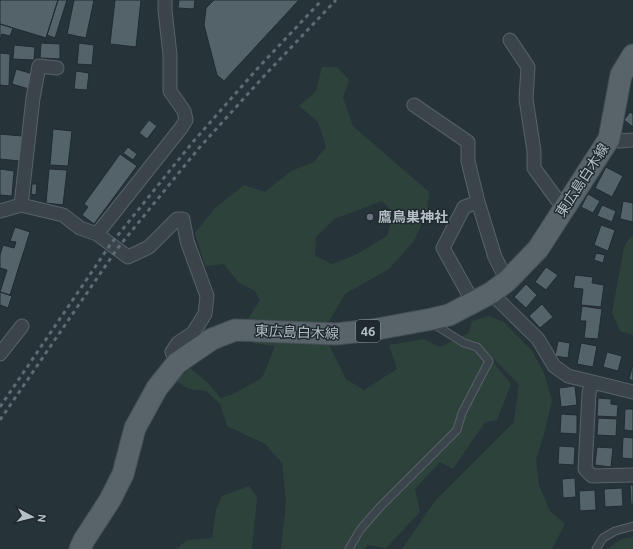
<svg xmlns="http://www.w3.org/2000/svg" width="633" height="549" font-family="Ubuntu,'Noto Sans JP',sans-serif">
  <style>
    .green { fill: #2e423c; fill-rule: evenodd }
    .building { fill: #54626a; stroke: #212b31 }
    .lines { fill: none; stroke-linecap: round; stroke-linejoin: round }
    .lane-casing { stroke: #586268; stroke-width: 9 }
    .street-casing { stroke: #586268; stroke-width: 15 }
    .primary-casing { stroke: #465056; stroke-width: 23 }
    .lane { stroke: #3a444a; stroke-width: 7 }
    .street { stroke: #3a444a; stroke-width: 13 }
    .primary { stroke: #58646a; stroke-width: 21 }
    .rail { stroke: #5e6b72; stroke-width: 3; stroke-dasharray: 4 4; stroke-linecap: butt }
    .worship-dot { fill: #6b7280; stroke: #1f292f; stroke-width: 1.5 }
    .labels { text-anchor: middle; stroke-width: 3; stroke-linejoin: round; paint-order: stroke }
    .shield { fill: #1f292f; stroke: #889298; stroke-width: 1 }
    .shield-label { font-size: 13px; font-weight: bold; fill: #b5bfc5 }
    .street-label { font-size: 14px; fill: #b5bfc5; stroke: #1f292f }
    .poi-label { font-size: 14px; font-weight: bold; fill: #b5bfc5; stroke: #1f292f; text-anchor: start }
  </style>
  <rect width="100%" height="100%" fill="#263339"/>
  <path class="green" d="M322 67H337L349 80 343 97 353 126 429 192 427 212 414 241 389 269 345 294 328 323 248 319 260 300 255 291 238 282 224 264 205 266 195 233 214 209 244 185 265 192 291 171 314 162 326 147 318 122 299 106 316 91ZM382 201 393 213 387 236 357 254 332 264 315 256 316 237 334 219Z
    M630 237H633V335L620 331 612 313 624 247Z
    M489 316 504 322 532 351 544 373 552 400 545 430 536 460 539 485 550 511 565 524 552 549H402L435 501 514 422 519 384 473 338 511 384 497 420 485 422 453 469 440 462 415 489 420 512 386 548 368 545 364 549H281L286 502 282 463 265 444 227 426 220 404 206 391 189 389 176 381 190 368 206 381 221 398 233 394 262 378 275 346 252 343 253 340 277 337 329 345 346 379 364 390 397 369 389 345 424 339 440 347 469 333 472 321Z
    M249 486 257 497 252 549H176L187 540 212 538 216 510 222 496Z
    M633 537V549H607L622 539Z"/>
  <path class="building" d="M0 0H58L46 38 0 24Z
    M58 0H67L55 38 47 35Z
    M74 0H94L86 38 67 34Z
    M115 0H141L136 47 110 44Z
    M179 0H195L194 9 178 8Z
    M214 0H299L224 81 217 75 204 25 206 8Z
    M0 24 13 28 10 36 2 34 0 40Z
    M41 43 60 44V59L40 58Z
    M79 43 94 45 92 65 77 64Z
    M14 45 35 47 34 60 13 59Z
    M0 53 10 54 9 86 0 85Z
    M16 69 33 74 29 89 12 84Z
    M76 71 89 73 87 90 74 89Z
    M630 112 633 114V127L624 120Z
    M149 120 157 126 147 139 139 133Z
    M53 129 72 131 68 166 50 165Z
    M0 134 22 136 20 161 0 159Z
    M128 147 137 154 133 160 123 153Z
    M120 154 137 166 94 224 82 215 88 207 84 204Z
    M606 167 623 176 612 197 595 188Z
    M0 169 14 171 12 196 0 195Z
    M49 169 67 170 63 205 46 203Z
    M32 184H37L36 195 31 194Z
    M588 194 600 201 593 213 581 207Z
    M623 201 633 203V222L620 219Z
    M602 205 616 211 612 222 597 216Z
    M601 225 615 230 608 251 594 245Z
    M15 227 30 232 10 295 0 292 7 270 0 268V255L3 245 14 248 16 242 10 241Z
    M596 253 605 255 603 263 594 260Z
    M546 267 558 275 546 290 535 282Z
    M575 275 593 277 592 283 604 285 601 307 581 305 583 289 573 288Z
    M526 284 537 295 526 308 514 297Z
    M0 292 12 296 8 308 0 305Z
    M542 304 553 317 540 328 529 316Z
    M582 306 602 309 598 339 584 338 586 321H580Z
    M558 341 570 343 568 358 555 356Z
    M581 343 597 346 593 367 577 364Z
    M607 352 622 356 618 371 603 367Z
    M633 364V381L629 379Z
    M575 386 577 405 561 407 559 388Z
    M598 398 611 399V404L618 405 617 417 597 416Z
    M625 409H633V431L624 430Z
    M561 414 577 415V434L560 433Z
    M598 418 617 419 616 436 597 435Z
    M623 437 633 438V459L622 458Z
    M559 446 575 447 574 465 558 464Z
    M597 447 613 448 611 467 595 465Z
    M575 478 576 497 563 498 562 479Z
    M630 485H633V504H631Z
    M622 488 623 506 605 507 604 489Z
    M595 490 596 510 580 511 579 491Z"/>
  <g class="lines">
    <defs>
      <path id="lane" d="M349 549 360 530 380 507 457 430 462 413 489 361 477 347 464 343 435 325 434 323
        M596 549 603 538 615 531 633 526"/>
      <path id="street" d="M510 40 528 67 526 99 534 151V168L564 209
        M414 105 468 142V161L478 202 495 257 507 281
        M609 139 619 141 633 140
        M21 205 33 98 39 66 57 68
        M0 211 21 205 63 215 80 228 97 234 128 257 149 247 177 219H183L187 241 207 296 205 314 193 333 178 343 172 352 177 363
        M97 234 181 128 186 120 184 111 170 91V55L165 10V0
        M491 293 538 339 554 366 568 376 633 392
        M473 302 443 248 464 207 478 202
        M0 354 22 326
        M592 382 589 393 585 469 592 476 633 475"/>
      <path id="primary" d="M80 549 84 540 110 500 123 474 135 428 157 388 177 363 212 339 235 330 336 334 372 330 432 319 449 315 491 293 507 281 538 249 609 139 621 75 633 55"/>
    </defs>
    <use href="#lane" class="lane-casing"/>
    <use href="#street" class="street-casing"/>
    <use href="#primary" class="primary-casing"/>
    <use href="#lane" class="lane"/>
    <use href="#street" class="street"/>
    <use href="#primary" class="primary"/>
    <path class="rail" d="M0 407 110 245 192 143 257 69 322 0
      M0 420 117 249 199 148 265 75 336 0"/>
  </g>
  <circle class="worship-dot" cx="370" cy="217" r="4"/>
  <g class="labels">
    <rect class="shield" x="356" y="320" width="24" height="22" rx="3"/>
    <g class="shield-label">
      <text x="368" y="336">46</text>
    </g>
    <g class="street-label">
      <text transform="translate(582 180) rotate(-57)" y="5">東広島白木線</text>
      <text transform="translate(297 332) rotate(2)" y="5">東広島白木線</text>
    </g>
    <g class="poi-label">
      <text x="378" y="222">鷹鳥巣神社</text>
    </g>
  </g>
  <g transform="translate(32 517) rotate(97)" stroke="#1f292f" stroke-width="3" paint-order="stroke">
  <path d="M0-3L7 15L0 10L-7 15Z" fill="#b5bfc5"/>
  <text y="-6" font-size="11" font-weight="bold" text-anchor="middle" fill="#b5bfc5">N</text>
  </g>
</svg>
